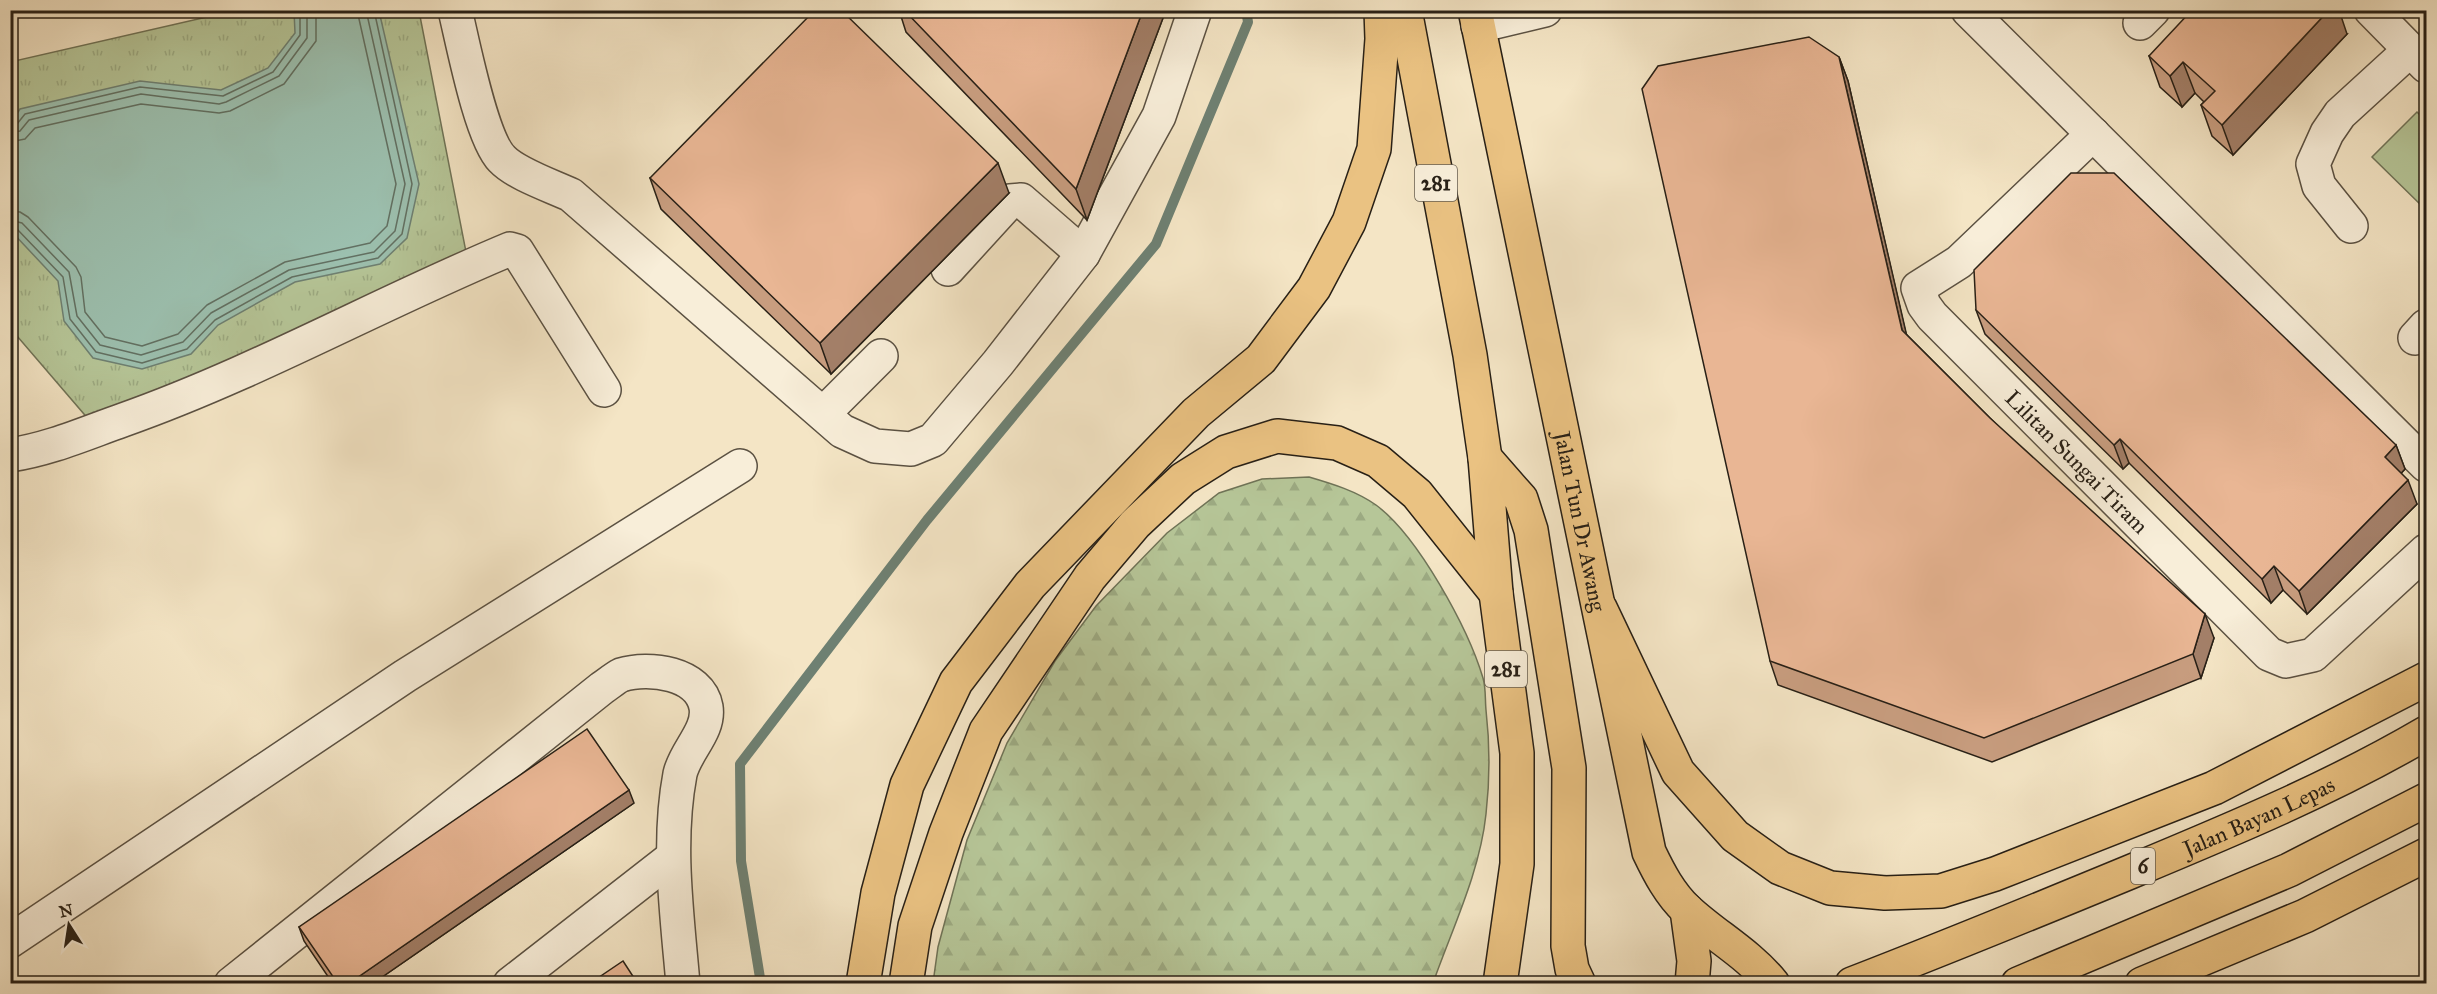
<svg xmlns="http://www.w3.org/2000/svg" width="2437" height="994" font-family="'IM FELL Great Primer',serif">
  <style>
    .grass { fill: url(#grass-tufts); stroke: #6f7357; stroke-width: 1.5 }
    .forest { fill: url(#forest-firs); stroke: #6f7357; stroke-width: 1.5 }
    .pitch { fill: #b6c698; stroke: #6f7357; stroke-width: 1.5 }
    .water { fill: #9cc0af; stroke: #6e8072; stroke-width: 1.5 }
    .lines { fill: none; stroke-linecap: round; stroke-linejoin: round }
    .shore { stroke: #627062; stroke-width: 1.5 }
    .stream { stroke: #6e8072; stroke-width: 10 }
    .minor-casing { stroke: #5b5142; stroke-width: 36 }
    .major-casing { stroke: #282016; stroke-width: 36 }
    .highway-casing { stroke: #282016; stroke-width: 36 }
    .minor { stroke: #f8eed9; stroke-width: 33 }
    .major { stroke: #eac282; stroke-width: 33 }
    .highway { stroke: #eac282; stroke-width: 33 }
    .wall { fill: #c89d7f; stroke: #282016; stroke-width: 1.5 }
    .shaded-wall { fill: #a37f68; stroke: #282016; stroke-width: 1.5 }
    .building { fill: #e9b694; stroke: #282016; stroke-width: 1.5 }
    .labels { text-anchor: middle; stroke-width: 5; stroke-linejoin: round; paint-order: stroke }
    .shield { fill: #f8eed9; stroke: #665e50; stroke-width: 1.5 }
    .shield-label { font-size: 21px; font-weight: bold; fill: #282016 }
    .street-label { font-size: 22px; fill: #282016; stroke: #f8eed9 }
  </style>
  <defs>
    <pattern id="grass-tufts" width="24" height="20" patternUnits="userSpaceOnUse" patternTransform="scale(1.5)"><rect width="24" height="20" fill="#b6c698"/><path d="M3 7l-1-3M5 7V3M7 7l1-3M15 17l-1-3M17 17v-4M19 17l1-3" fill="none" stroke="#9caa82"/></pattern>
    <pattern id="forest-firs" width="22" height="20" patternUnits="userSpaceOnUse" patternTransform="scale(1.5)"><rect width="22" height="20" fill="#b6c698"/><path d="M5 1l3.5 6h-7zM16 11l3.5 6h-7z" fill="#9caa82"/></pattern>
  </defs>
  <rect width="100%" height="100%" fill="#f4e5c5"/>
  <filter id="stains"><feTurbulence type="fractalNoise" baseFrequency=".00333" numOctaves="4"/><feColorMatrix values="0 0 0 0 .2 0 0 0 0 .09 0 0 0 0 .02 0 0 0 .5 -.17"/></filter>
  <radialGradient id="worn" r=".72"><stop offset=".6" stop-color="#630" stop-opacity="0"/><stop offset="1" stop-color="#630" stop-opacity=".3"/></radialGradient>
  <path class="grass" d="M233 11H419L467 257 90 421 11 329 10 62Z"/>
  <path class="forest" d="M1309 477C1333 484 1356 491 1376 505 1418 536 1468 628 1483 678 1486 688 1485 700 1486 710 1490 745 1490 779 1486 814 1480 872 1452 929 1433 983H933L938 947 967 840 1007 743 1055 661 1096 606 1167 533 1219 493 1262 479Z"/>
  <path class="pitch" d="M2417 112 2426 121V210L2372 157Z"/>
  <path class="water" d="M294 11H379L419 184 407 238 380 264 295 282 218 325 191 354 142 369 93 358 64 321 58 281 11 231V123L20 109 140 81 221 90 268 68 295 33Z"/>
  <g class="lines">
    <path class="shore" d="M10 126 17 124 25 114 140 87 223 96 273 72 300 35V10
      M10 133 20 131 29 120 141 94 219 104 226 102 279 76 307 38V10
      M10 142 25 139 35 128 141 104 219 113 230 111 284 84 316 41V10
      M10 211 20 212 28 217 76 267 81 277 85 312 105 337 142 346 178 334 207 305 285 262 370 243 387 226 396 184 357 10
      M10 220 22 223 69 272 77 316 100 345 141 355 183 342 211 313 289 270 374 252 395 231 405 184 366 10
      M10 227 17 229 63 277 70 319 96 352 142 363 187 349 215 320 292 277 378 258 402 234 412 184 374 10"/>
    <path class="stream" d="M761 984 741 861 740 764 927 520 1156 244 1248 22 1246 10"/>
    <defs>
      <g id="minor">
        <path d="M455 10C463 43 481 138 502 159 516 174 552 186 571 195L842 431 875 446 911 449 933 440 998 363 1083 254 1159 116 1195 10"/>
        <path d="M1968 10 2426 465"/>
        <path d="M2371 10 2426 66"/>
        <path d="M2140 23 2153 10"/>
        <path d="M1478 26 1545 10"/>
        <path id="s1" d="M2093 134 1959 262 1918 288 1924 305 1932 316 2269 654 2286 661 2313 655 2426 551"/>
        <path d="M2351 226 2319 186 2313 164 2327 133 2340 114 2410 50"/>
        <path d="M948 269 1010 201 1021 200 1083 254"/>
        <path d="M2415 338 2426 326"/>
        <path d="M823 414 881 356"/>
        <path d="M10 455C50 449 86 433 123 420 256 373 380 303 510 249L517 251 604 390"/>
        <path d="M10 941 405 676 740 466"/>
        <path d="M231 984 602 688C608 684 615 678 621 675 649 666 700 673 706 707 710 731 685 751 680 774 667 843 677 914 683 984"/>
        <path d="M510 984 673 857"/>
      </g>
      <g id="major">
        <path d="M1405 10 1470 355 1485 458 1496 593 1517 753V864L1500 984"/>
        <path id="s2" d="M1475 10 1649 852C1659 873 1670 894 1687 910 1715 936 1749 954 1773 984"/>
        <path d="M1485 458 1521 499 1531 530 1569 768 1568 946 1572 969 1579 984"/>
        <path d="M1687 910 1694 961 1692 984"/>
        <path d="M863 984 878 893 907 785 956 682 1030 585 1196 413 1261 359 1314 288 1349 222 1374 149 1382 39 1381 10"/>
      </g>
      <g id="highway">
        <path d="M1600 608 1678 772 1735 836 1780 868 1830 888 1885 893 1941 891 1995 874 2214 788 2426 679"/>
        <path d="M906 984 915 926 946 833 986 731 1090 577 1135 524 1183 479 1226 452 1277 436 1337 443 1378 461 1417 494 1496 593"/>
        <path id="s3" d="M1852 984C1945 948 2038 910 2130 872 2231 830 2332 788 2426 733"/>
        <path d="M2018 984 2289 870 2426 800"/>
        <path d="M2142 984 2305 916 2426 855"/>
      </g>
    </defs>
    <use href="#minor" class="minor-casing"/>
    <use href="#major" class="major-casing"/>
    <use href="#highway" class="highway-casing"/>
    <use href="#minor" class="minor"/>
    <use href="#major" class="major"/>
    <use href="#highway" class="highway"/>
  </g>
  <path class="wall" d="M899 10H1166L1087 220 906 32Z
    M2347 34 2233 155 2212 136 2201 105 2204 102 2195 93 2182 107 2160 87 2149 56Z
    M1839 57 1848 81 1906 334 1990 418 2214 638 2201 678 1992 762 1778 685 1770 661Z
    M650 178 1009 193 831 374 661 209Z
    M1976 310 2396 445 2405 469 2401 473 2417 504 2307 614 2283 590 2271 603 2129 463 2123 469 1985 334Z
    M634 803 372 984H333L304 941 299 927Z"/>
  <path class="shaded-wall" d="M1143 10H1166L1087 220 1076 189Z
    M2081 10H2087L2083 15Z
    M2329 10H2339L2347 34 2233 155 2222 125Z
    M1839 57 1848 81 1911 354 1902 330Z
    M2183 62 2195 93 2182 107 2170 76Z
    M998 163 1009 193 831 374 820 343Z
    M2120 439 2129 463 2123 469 2114 445Z
    M2396 445 2405 469 2394 481 2385 457Z
    M2408 480 2417 504 2307 614 2299 591Z
    M2274 566 2283 590 2271 603 2262 579Z
    M2205 614 2214 638 2201 678 2193 654Z
    M629 790 634 803 372 984H348Z"/>
  <path class="building" d="M815 10H841L998 163 820 343 650 178Z
    M904 10H1143L1076 189Z
    M2192 10H2329L2222 125 2201 105 2215 91 2183 62 2170 76 2149 56Z
    M1809 37 1839 57 1902 330 1990 418 2205 614 2193 654 1984 738 1770 661 1642 89 1658 66Z
    M2071 173H2114L2396 445 2385 457 2408 480 2299 591 2274 566 2262 579 2120 439 2114 445 1976 310 1974 270Z
    M587 729 629 790 348 984H338L299 927Z
    M623 961 638 984H589Z"/>
  <g class="labels">
    <g class="shield">
      <rect x="1415" y="165" width="42" height="36" rx="4.5"/>
      <rect x="1485" y="651" width="42" height="36" rx="4.5"/>
      <rect x="2131" y="848" width="24" height="36" rx="4.5"/>
    </g>
    <g class="shield-label">
      <text x="1436" y="190">281</text>
      <text x="1506" y="676">281</text>
      <text x="2143" y="873">6</text>
    </g>
    <g class="street-label">
      <text dy="8" stroke="none"><textPath href="#s1" startOffset="471">Lilitan Sungai Tiram</textPath></text>
      <text dy="8" stroke="none"><textPath href="#s2" startOffset="522">Jalan Tun Dr Awang</textPath></text>
      <text dy="8" stroke="none"><textPath href="#s3" startOffset="440">Jalan Bayan Lepas</textPath></text>
    </g>
  </g>
  <rect width="2437" height="994" fill="none" stroke="#f4e5c5" stroke-width="36"/>
  <rect x="12" y="12" width="2413" height="970" fill="none" stroke="#282016" stroke-width="3"/>
  <rect x="18" y="18" width="2401" height="958" fill="none" stroke="#282016" stroke-width="1.5"/>
  <g transform="translate(69 925) rotate(348)" stroke="#f8eed9" stroke-width="4.5" paint-order="stroke">
  <path d="M0-4.5L10 22L0 15L-10 22Z" fill="#282016"/>
  <text y="-9" font-size="16" font-weight="bold" text-anchor="middle" fill="#282016">N</text>
  </g>
  <rect width="100%" height="100%" filter="url(#stains)"/>
  <rect width="100%" height="100%" fill="url(#worn)"/>
</svg>
